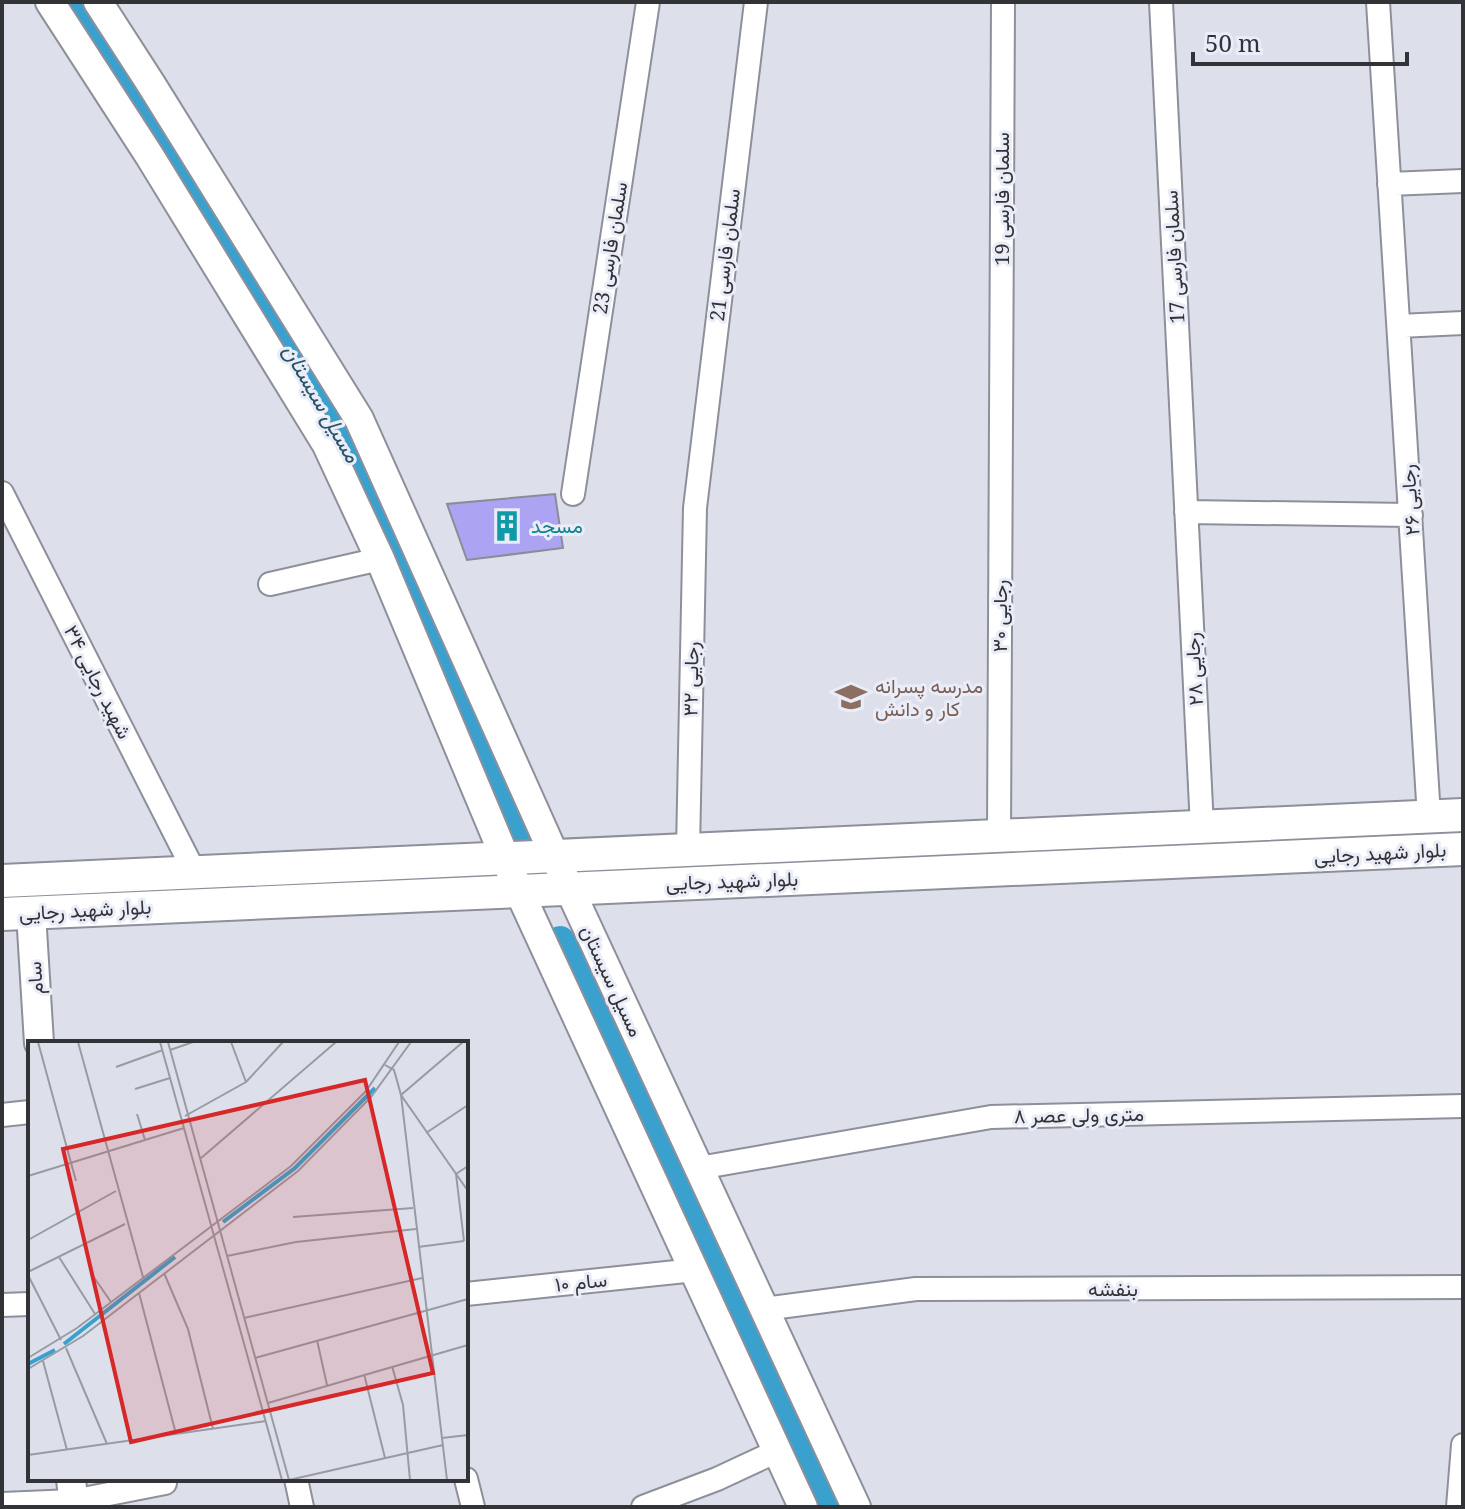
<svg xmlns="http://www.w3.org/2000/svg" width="1465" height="1509" font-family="'Noto Serif',Vazirmatn,serif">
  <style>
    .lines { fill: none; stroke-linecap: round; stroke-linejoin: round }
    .canal { stroke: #3aa1ce; stroke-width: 30 }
    .building { fill: #aca3f3; stroke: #8c8b96; stroke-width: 2 }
    .minor-casing { stroke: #8d909a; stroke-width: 26 }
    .tertiary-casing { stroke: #8d909a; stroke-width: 32 }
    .secondary-casing { stroke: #8d909a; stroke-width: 36 }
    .minor { stroke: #fff; stroke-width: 22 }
    .tertiary { stroke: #fff; stroke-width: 28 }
    .secondary { stroke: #fff; stroke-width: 32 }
    .labels { text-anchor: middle; stroke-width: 6; stroke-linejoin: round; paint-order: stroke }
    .street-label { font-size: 20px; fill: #323337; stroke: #eaedf8 }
    .culture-label { font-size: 20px; fill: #0d838f; stroke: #eaedf8; text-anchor: start }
    .education-label { font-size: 20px; fill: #785e54; stroke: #eaedf8; text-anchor: start }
    .water-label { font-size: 22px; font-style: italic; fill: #295367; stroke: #eaedf8 }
    .inset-river { fill: none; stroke: #3aa1ce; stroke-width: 4 }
    .inset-road { fill: none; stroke: #999ba3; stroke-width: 2 }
    .view { fill: #d62828; fill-opacity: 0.15; stroke: #d62828; stroke-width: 4 }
    .inset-edge { fill: none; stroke: #323337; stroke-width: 4 }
  </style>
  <rect width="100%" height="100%" fill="#dde0eb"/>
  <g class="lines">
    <path class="canal" d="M76 2 167 143 289 338 341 429 393 537 518 831
      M560 941 831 1507"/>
  </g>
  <path class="building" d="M555 494 563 548 467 560 447 504Z"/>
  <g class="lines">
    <defs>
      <path id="minor" d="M1161 2 1202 827
        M1378 2 1429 817
        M1389 184 1463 181
        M1399 326 1463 323
        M2 493 194 871
        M573 494 648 2
        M1186 512 1411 515
        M270 584 380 559
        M999 836 1003 2
        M688 849 695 508 756 2
        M2 1115 30 1112
        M699 1168 991 1117 1463 1106
        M466 1294 695 1270
        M2 1305 30 1304
        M764 1309 916 1289 1463 1287
        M296 1479 302 1507
        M466 1479 473 1507
        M2 1504 73 1501 165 1483
        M643 1507 717 1479 777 1451
        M1458 1507 1463 1445"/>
      <path id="tertiary" d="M50 2 149 155 327 445 380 559 519 891 803 1507
        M98 2 151 84 359 419 569 888 856 1507
        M31 913 39 1043
        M71 1479 74 1507"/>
      <path id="secondary" d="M2 881 1463 815
        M2 914 1463 849"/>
    </defs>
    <use href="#minor" class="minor-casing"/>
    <use href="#tertiary" class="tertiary-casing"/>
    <use href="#secondary" class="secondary-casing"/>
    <use href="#minor" class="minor"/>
    <use href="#tertiary" class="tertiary"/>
    <use href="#secondary" class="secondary"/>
  </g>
  <defs>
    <symbol id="building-bare" viewBox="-9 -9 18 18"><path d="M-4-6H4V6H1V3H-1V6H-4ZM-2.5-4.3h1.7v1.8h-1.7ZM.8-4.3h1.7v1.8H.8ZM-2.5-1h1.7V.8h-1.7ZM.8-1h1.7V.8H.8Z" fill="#0f9aa8" stroke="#eaedf8" stroke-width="2.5" paint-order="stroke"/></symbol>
    <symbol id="school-bare" viewBox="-9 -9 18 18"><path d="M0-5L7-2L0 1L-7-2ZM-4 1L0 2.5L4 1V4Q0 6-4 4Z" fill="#8d6e63" stroke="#eaedf8" stroke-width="2.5" paint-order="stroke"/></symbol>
  </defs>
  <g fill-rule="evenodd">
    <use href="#building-bare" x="485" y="504" width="44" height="44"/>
    <use href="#school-bare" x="829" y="675" width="44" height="44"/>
  </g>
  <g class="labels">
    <g class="street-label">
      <text transform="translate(1002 199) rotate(-90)" y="7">سلمان فارسی 19</text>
      <text transform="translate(610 248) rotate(-81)" y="7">سلمان فارسی 23</text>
      <text transform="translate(725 255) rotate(-83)" y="7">سلمان فارسی 21</text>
      <text transform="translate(1174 257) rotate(-93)" y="7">سلمان فارسی 17</text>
      <text transform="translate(1410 500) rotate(-94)" y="7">رجایی ۲۶</text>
      <text transform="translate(1000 616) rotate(-90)" y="7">رجایی ۳۰</text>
      <text transform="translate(1194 669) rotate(-93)" y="7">رجایی ۲۸</text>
      <text transform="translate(691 679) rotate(-89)" y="7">رجایی ۳۲</text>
      <text transform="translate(98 682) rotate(63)" y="7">شهید رجایی ۳۴</text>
      <text transform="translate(1380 853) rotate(-3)" y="7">بلوار شهید رجایی</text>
      <text transform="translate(732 881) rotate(-2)" y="7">بلوار شهید رجایی</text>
      <text transform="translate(85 910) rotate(-3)" y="7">بلوار شهید رجایی</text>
      <text transform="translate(35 978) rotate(-94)" y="7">سام</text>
      <text transform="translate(612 981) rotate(65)" y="7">مسیل سیستان</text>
      <text transform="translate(1079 1115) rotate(-1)" y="7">۸ متری ولی عصر</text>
      <text transform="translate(581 1282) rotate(-6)" y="7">سام ۱۰</text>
      <text x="1113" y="1296">بنفشه</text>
    </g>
    <g class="culture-label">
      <text x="531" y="533">مسجد</text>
    </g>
    <g class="education-label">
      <text x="875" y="693">مدرسه پسرانه<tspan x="875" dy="23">کار و دانش</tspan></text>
    </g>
    <g class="water-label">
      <text transform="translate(322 403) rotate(60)" y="8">مسیل سیستان</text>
    </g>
  </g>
  <g transform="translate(28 1041)">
    <rect width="440" height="440" fill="#dde0eb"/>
    <path class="inset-river" d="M195 181 267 127 347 47M36 303 147 216M0 323 27 309"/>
    <path class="inset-road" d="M10 1 48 140M50 1 115 236M132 1 254 439M140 1 261 439M203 1 218 41M142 9 165 1M357 24 366 29 373 54 440 150M88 26 135 9M107 48 142 37M109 73 117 99M157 75 218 41 255 1M398 92 440 64M172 118 308 1M0 135 156 87M265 176 385 167M0 199 88 150M436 200 428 133 440 125M390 206 436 200M199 215 268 201 388 188M31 216 67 273M0 231 97 183M136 232 160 288 185 388M0 234 33 299M65 235 83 261M111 252 148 393M216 277 394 237M289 299 299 344M38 307 79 403M0 317 49 287 263 125 338 50 371 1M227 317 440 258M15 320 39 409M364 325 375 364 382 439M0 328 55 295 270 130 343 56 383 1M336 333 357 417M240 362 440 304M414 397 440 394M0 414 238 380M261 439 415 404M419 439 373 54 435 1"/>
    <path class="view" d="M337 39 405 332 103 401 35 108Z"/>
    <rect width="440" height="440" class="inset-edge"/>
  </g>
  <rect width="1465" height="1509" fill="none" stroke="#323337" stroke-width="8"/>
  <path d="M1193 52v12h214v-12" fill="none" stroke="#323337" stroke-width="4"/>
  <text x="1205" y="52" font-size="24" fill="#323337" stroke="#eaedf8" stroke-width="6" paint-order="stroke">50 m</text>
</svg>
